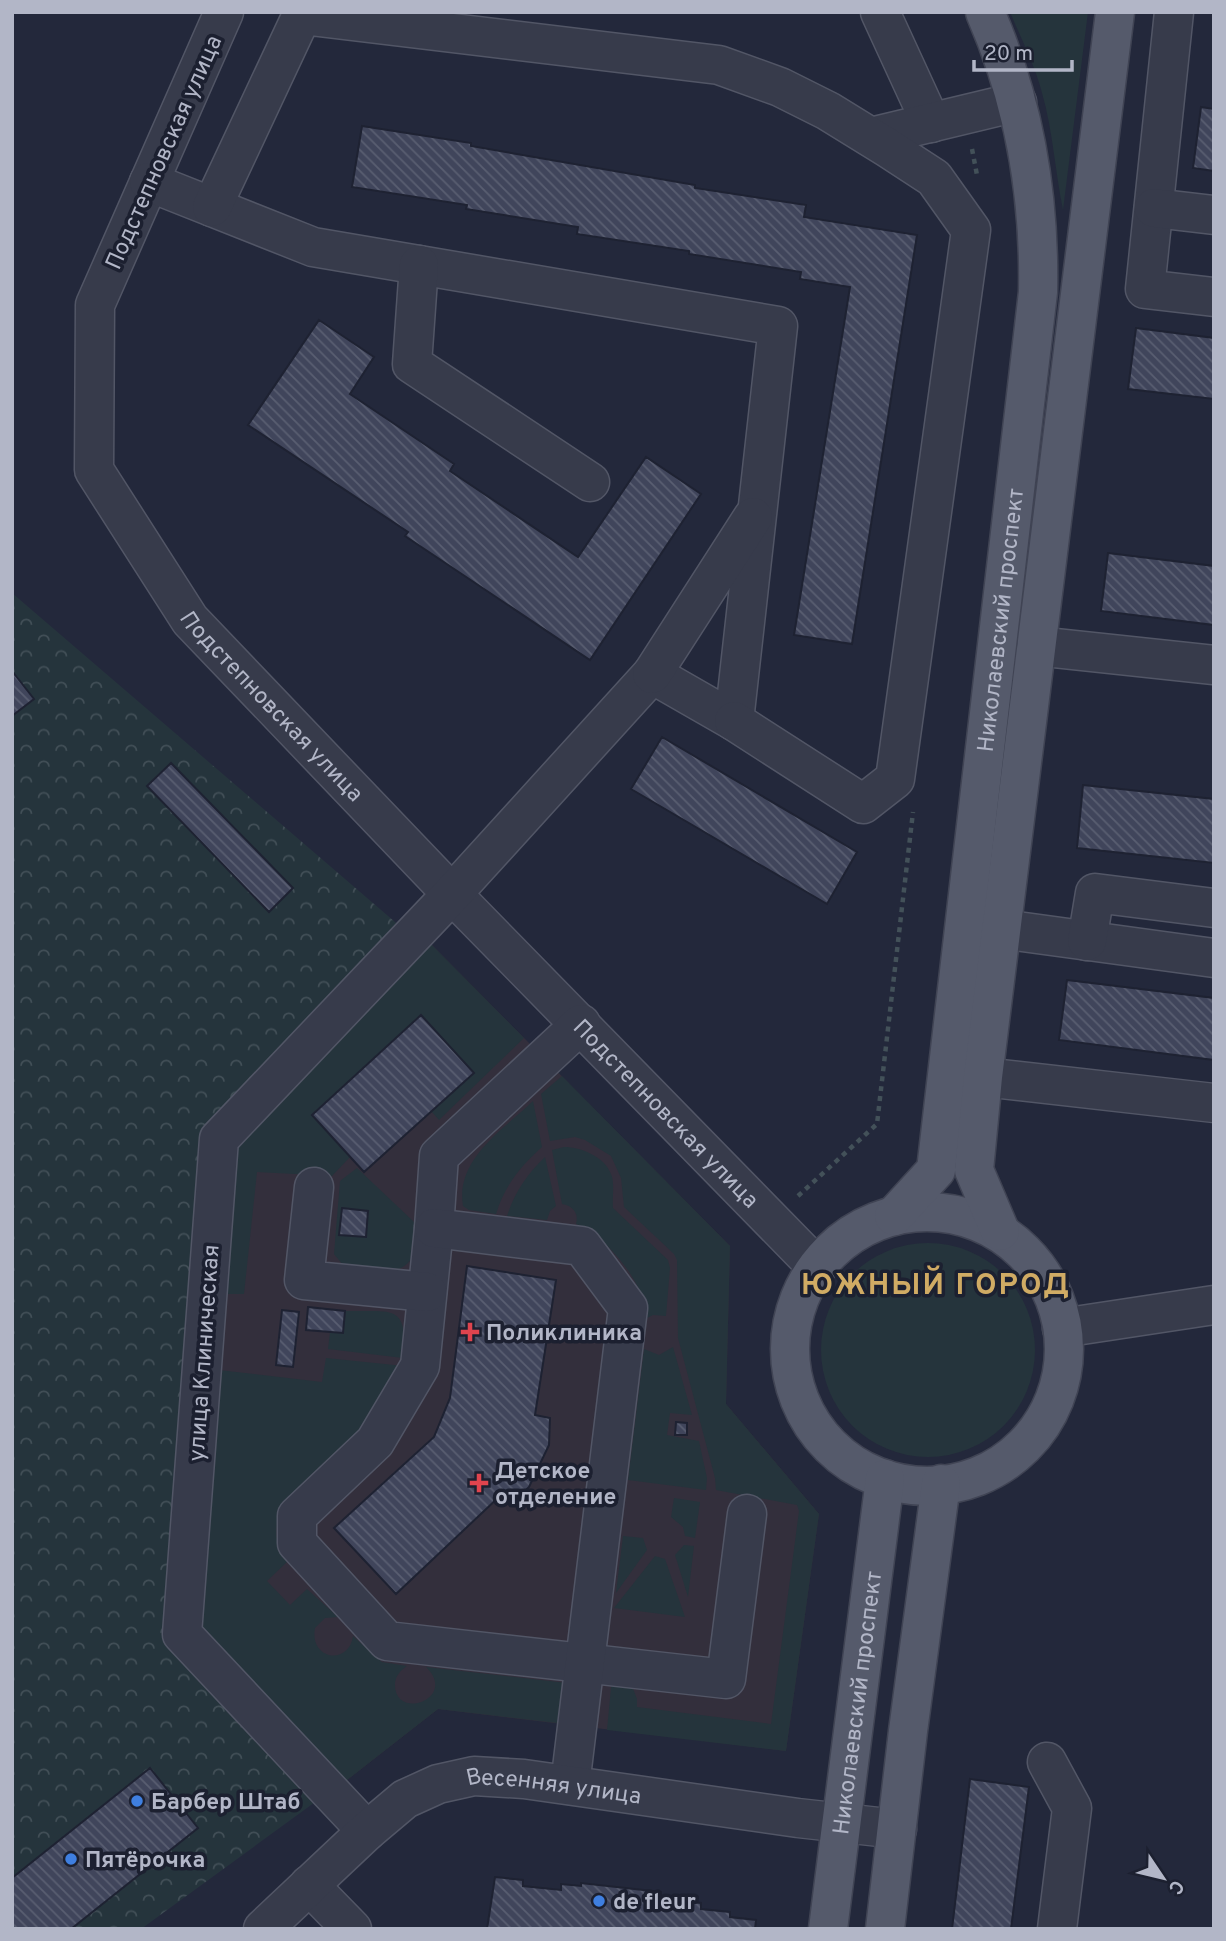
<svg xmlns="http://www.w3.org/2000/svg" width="1226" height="1941" font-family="Overpass,sans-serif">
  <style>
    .medical { fill: #332f3c }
    .green { fill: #25343c }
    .park { fill: url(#park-crowns) }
    .building { fill: url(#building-back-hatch); stroke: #1e2232; stroke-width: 2 }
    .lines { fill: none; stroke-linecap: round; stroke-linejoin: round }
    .minor-casing { stroke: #525666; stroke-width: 41 }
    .major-casing { stroke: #404454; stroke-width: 41 }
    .path { stroke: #435159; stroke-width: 4.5; stroke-dasharray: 5 5; stroke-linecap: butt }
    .minor { stroke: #373b4b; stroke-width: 38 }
    .major { stroke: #555a6b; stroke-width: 38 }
    .health-dot { fill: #e0444e; stroke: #1c2030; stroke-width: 2.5 }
    .shop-dot { fill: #3f7fe0; stroke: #1c2030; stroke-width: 2.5 }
    .labels { text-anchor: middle; stroke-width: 7; stroke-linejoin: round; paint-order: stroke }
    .street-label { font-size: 23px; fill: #b2b6c7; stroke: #1c2030 }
    .poi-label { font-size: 23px; font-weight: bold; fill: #b2b6c7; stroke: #1c2030; text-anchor: start }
    .district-label { font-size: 30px; font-weight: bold; letter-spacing: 2px; fill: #d0ab64; stroke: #1c2030 }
  </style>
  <defs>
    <pattern id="park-crowns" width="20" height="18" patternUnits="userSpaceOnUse" patternTransform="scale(1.75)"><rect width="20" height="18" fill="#25343c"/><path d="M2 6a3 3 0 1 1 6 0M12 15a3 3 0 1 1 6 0" fill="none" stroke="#424f57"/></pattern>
    <pattern id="building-back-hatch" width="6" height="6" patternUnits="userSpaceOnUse" patternTransform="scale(1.75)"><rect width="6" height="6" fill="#40455b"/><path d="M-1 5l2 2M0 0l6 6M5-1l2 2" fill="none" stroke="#595e71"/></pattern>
  </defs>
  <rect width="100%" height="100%" fill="#23283b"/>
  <path class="medical" d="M430 943 730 1246 726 1404 819 1514 786 1751 438 1709 342 1784 190 1626 227 1148Z"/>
  <path class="green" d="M1010 12H1088L1063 210C1055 171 1053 131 1042 93 1035 65 1021 39 1010 12Z
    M430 943 524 1038 439 1120 431 1111 473 1073 421 1016 312 1114 350 1157 332 1176 257 1172 244 1294H216L227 1148Z
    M562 1076 730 1246 726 1404 819 1514 786 1751 607 1730 612 1677 632 1686 637 1699V1707L771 1724 799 1511 797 1505 716 1490 715 1478 678 1338 677 1260 674 1254 624 1207 621 1178 611 1156 585 1140 575 1137 550 1141 541 1094Z
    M533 1101 542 1147C520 1167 505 1185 496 1214L469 1210 463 1206C455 1159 504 1129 533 1101Z
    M564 1147C581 1147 605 1157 611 1174 615 1183 612 1198 613 1208L668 1260 670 1268 666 1316 653 1315 647 1318C645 1283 608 1238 576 1224 579 1213 573 1206 562 1204L552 1150Z
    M545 1157 556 1206 550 1211 547 1220 507 1216C515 1192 527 1174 545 1157Z
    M357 1168 413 1221 419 1231C416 1248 416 1261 399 1269L343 1265 334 1254 340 1181Z
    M821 1350a107 107 0 1 1 214 0a107 107 0 1 1-214 0Z
    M345 1311C391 1312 409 1302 403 1358L328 1349 330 1332 343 1333Z
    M673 1347 692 1415 670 1413 667 1435 699 1441 707 1478 706 1490 628 1480 644 1349 659 1355Z
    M326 1358 404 1366 377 1420 282 1512C272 1531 276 1543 288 1561L267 1581 290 1605 307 1589 338 1617 325 1618 315 1628C309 1660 349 1666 353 1636L382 1662 407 1666C401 1670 396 1675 395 1683 393 1722 459 1699 426 1667L567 1683 566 1724 438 1709 342 1784 190 1626 210 1369 322 1382Z
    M674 1498 700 1502 695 1538 685 1536 683 1527 671 1517Z
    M623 1536 643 1538 647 1550 616 1593Z
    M684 1545 694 1546 688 1597 675 1555Z
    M655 1556 665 1559 685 1617 614 1608Z"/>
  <path class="park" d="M12 593 402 928 205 1137 172 1642 322 1797 141 1929H12Z"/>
  <path class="building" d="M1201 107 1214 109V171L1193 168Z
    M362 126 471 143V146L695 185V188L806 205 804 217 917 235 852 644 794 635 850 287 800 279 801 272 689 254V251L577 234 578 227 466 209 467 205 352 187Z
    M319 320 374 357 350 394 454 464 450 471 578 557 646 457 701 494 590 660 405 536 408 532 248 425Z
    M1136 328 1214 338V399L1128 389Z
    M1108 553 1214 566V625L1101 611Z
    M12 671 34 699 12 716Z
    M662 737 857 852 827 904 631 789Z
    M171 763 293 888 269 912 147 786Z
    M1083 785 1214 799V863L1077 848Z
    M1067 980 1214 998V1060L1059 1040Z
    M421 1015 474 1073 364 1172 312 1115Z
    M342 1208 368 1211 366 1237 339 1235Z
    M467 1266 556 1280 535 1415 550 1418 549 1445 529 1487 510 1506 501 1495 396 1594 334 1528 434 1437 450 1398Z
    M308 1307 345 1311 343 1333 306 1330Z
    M282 1310 299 1312 293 1367 276 1365Z
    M676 1422 687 1423V1435H675Z
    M150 1768 198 1828 71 1929H12V1878Z
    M970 1779 1029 1787 1011 1929H952Z
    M495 1877 523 1880V1886L561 1890V1884L581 1886V1883L661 1892V1898L701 1903V1909L730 1912V1917L756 1920 755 1929H487Z"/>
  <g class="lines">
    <defs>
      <g id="minor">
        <path id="s1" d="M224 12 95 305 94 470 190 620 452 894 817 1267"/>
        <path d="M880 12 931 123"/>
        <path d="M1174 12 1145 289 1214 297"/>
        <path d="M871 137 1017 102"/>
        <path d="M149 182 313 247 778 326 734 721 652 674 452 894 219 1139 182 1634 367 1831"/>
        <path d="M212 207 302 15 719 65 780 87 828 111 888 148 934 178 971 230 895 779 863 804 734 721"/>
        <path d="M1154 208 1214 215"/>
        <path d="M419 265 412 364 590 482"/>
        <path d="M1036 646 1214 665"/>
        <path d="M652 674 753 517"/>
        <path d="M1001 929 1214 958"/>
        <path d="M1087 941 1095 893 1214 908"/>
        <path d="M581 1024 439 1156 434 1228 420 1366 375 1442 297 1516V1543L387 1641 726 1679 747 1514"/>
        <path d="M983 1077 1214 1103"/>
        <path d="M314 1187 304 1280 427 1292"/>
        <path d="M434 1228 582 1246 628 1308 570 1785"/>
        <path d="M1062 1328 1214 1305"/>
        <path d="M1047 1762 1072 1808 1057 1929"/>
        <path d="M309 1885 352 1929"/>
        <path id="s2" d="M263 1929 367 1831 405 1799 438 1784 474 1776 524 1779 798 1818 897 1829"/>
      </g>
      <g id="major">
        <circle cx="927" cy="1349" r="137"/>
        <path id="s3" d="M894 1216 936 1170 1038 292C1040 195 1024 101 985 12"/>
        <path d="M1000 1231 974 1170 983 1077 1115 12"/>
        <path id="s4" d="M828 1929 885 1479"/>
        <path d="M885 1929 908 1731 941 1484"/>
      </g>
    </defs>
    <use href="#minor" class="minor-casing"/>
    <use href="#major" class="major-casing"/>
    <path class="path" d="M972 149 977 175
      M798 1196 877 1124 913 812"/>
    <use href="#minor" class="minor"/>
    <use href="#major" class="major"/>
  </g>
  <g class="health-dot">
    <path d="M466.5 1321.5h7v7h7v7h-7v7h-7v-7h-7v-7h7z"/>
    <path d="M475.5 1472.5h7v7h7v7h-7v7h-7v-7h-7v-7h7z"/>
  </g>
  <g class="shop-dot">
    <circle cx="137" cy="1801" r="7"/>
    <circle cx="71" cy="1859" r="7"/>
    <circle cx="599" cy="1901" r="7"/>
  </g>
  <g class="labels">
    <g class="street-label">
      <text transform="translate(163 152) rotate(-66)" y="8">Подстепновская улица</text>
      <text dy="8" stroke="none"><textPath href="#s3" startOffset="616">Николаевский проспект</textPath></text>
      <text dy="8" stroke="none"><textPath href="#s1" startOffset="782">Подстепновская улица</textPath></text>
      <text dy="8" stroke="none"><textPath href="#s1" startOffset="1349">Подстепновская улица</textPath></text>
      <text transform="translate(203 1353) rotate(-86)" y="8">улица Клиническая</text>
      <text dy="8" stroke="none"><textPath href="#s4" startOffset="228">Николаевский проспект</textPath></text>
      <text dy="8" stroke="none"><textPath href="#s2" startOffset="346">Весенняя улица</textPath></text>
    </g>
    <g class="poi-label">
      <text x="486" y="1340">Поликлиника</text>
      <text x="495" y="1478">Детское<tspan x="495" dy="26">отделение</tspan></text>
      <text x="151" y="1809">Барбер Штаб</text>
      <text x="85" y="1867">Пятёрочка</text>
      <text x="613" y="1909">de fleur</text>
    </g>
    <g class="district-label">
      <text x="936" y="1294">ЮЖНЫЙ ГОРОД</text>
    </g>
  </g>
  <rect width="1226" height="1941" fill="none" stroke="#b2b6c7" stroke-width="28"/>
  <g transform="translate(1163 1878) rotate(125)" stroke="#1c2030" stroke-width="5" paint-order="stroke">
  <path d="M0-5L12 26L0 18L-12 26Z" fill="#b2b6c7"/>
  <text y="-10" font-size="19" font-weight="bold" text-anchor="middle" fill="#b2b6c7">С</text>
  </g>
  <path d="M974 60v10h98v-10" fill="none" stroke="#b2b6c7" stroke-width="3.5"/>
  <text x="984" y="60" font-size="21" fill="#b2b6c7" stroke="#1c2030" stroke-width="5" paint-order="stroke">20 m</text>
</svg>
